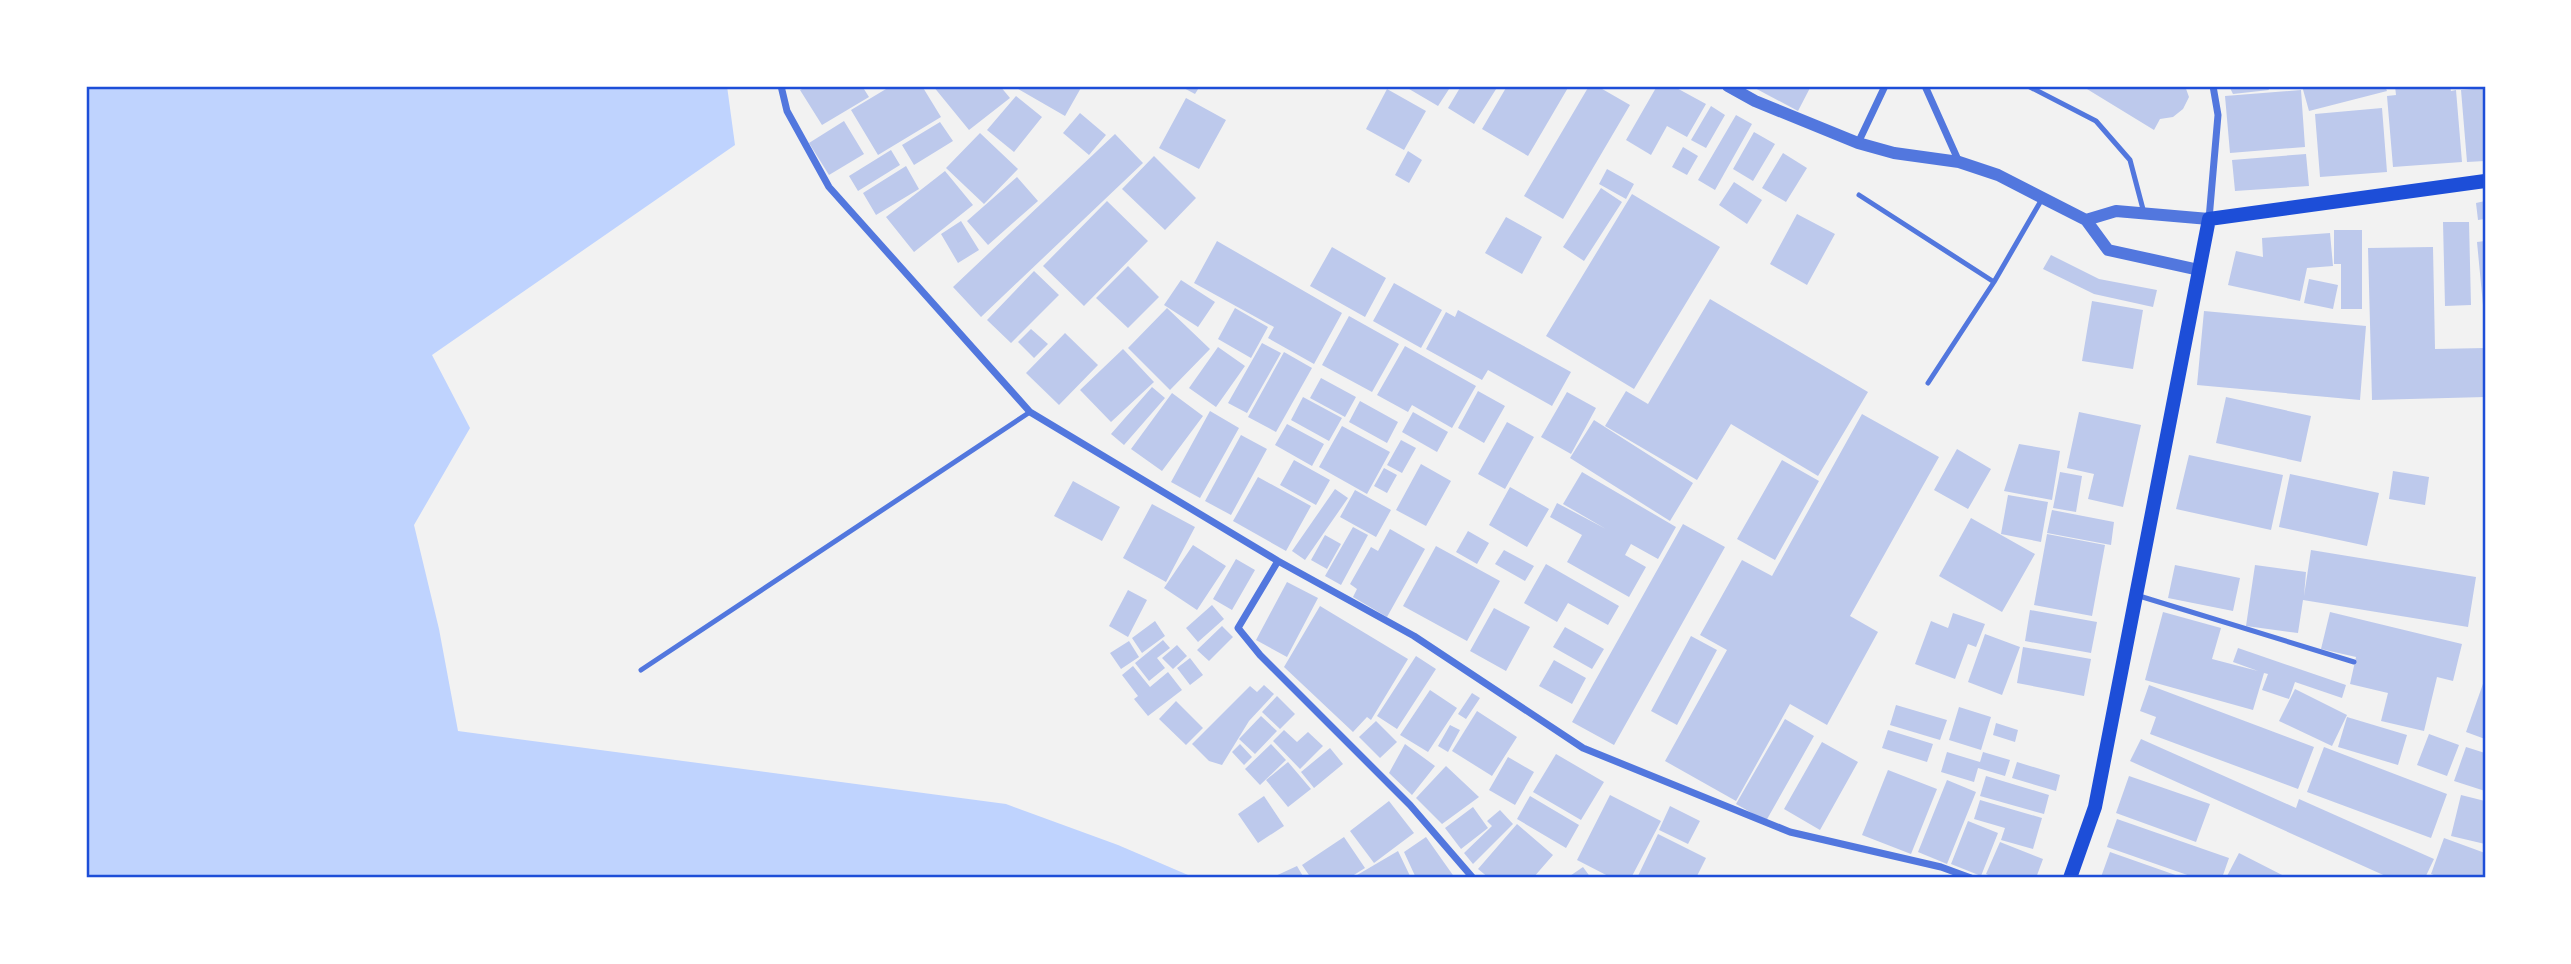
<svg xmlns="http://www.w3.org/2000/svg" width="2571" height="964" font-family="'IBM Plex Sans',sans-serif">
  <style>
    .water { fill: #bfd3fe }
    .building { fill: #bdc9ec }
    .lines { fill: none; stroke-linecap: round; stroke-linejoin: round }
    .service { stroke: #5277de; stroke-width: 5 }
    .minor { stroke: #5277de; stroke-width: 7 }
    .tertiary { stroke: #5277de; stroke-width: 12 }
    .secondary { stroke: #1d4ed8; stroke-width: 14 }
    .neatline { fill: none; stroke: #1d4ed8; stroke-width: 2.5 }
  </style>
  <rect width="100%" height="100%" fill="#f2f2f2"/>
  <path class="water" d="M86 86H727L735 145 432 355 470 428 414 525 439 629 458 731 1006 804 1118 845 1195 878H86Z"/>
  <path class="building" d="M808 86H862L869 97 822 125 800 90Z
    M891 86H922L941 117 878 155 851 110Z
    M933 86H1000L1010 98 969 130Z
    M1013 86H1082L1065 116Z
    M1180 86H1200L1195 94Z
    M1404 86H1451L1438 106Z
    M1461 86H1498L1474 124 1448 108Z
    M1507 86H1569L1528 156 1482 129Z
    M1589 86H1597L1630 105 1563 219 1524 196Z
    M1657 86H1673L1706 104 1687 137 1667 126 1651 155 1626 140Z
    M1751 86H1811L1798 111Z
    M2082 86H2185L2189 97 2183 109 2173 117 2160 119 2154 130Z
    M2229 86H2267L2269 90 2233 94Z
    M2302 86H2385L2387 91 2309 111Z
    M2395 86H2450L2451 91 2456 90 2462 162 2393 167 2387 96 2396 95Z
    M2485 88V161L2467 162 2461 90Z
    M1387 89 1426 111 1404 150 1366 129Z
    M2301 90 2305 147 2230 153 2225 96Z
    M1016 96 1042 117 1014 152 987 130Z
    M1186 98 1226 120 1199 169 1159 148Z
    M1711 106 1725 115 1706 148 1691 140Z
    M2382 108 2387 172 2320 177 2315 114Z
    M1080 113 1106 135 1089 155 1063 133Z
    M1736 115 1752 124 1715 190 1698 180Z
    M844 121 864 154 829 175 809 143Z
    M940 122 953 141 914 165 902 145Z
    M1754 132 1775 144 1753 181 1733 169Z
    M980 133 1018 169 984 204 946 168Z
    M1115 134 1143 163 981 317 953 287Z
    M1683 147 1698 156 1687 175 1672 167Z
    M891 150 900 165 858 191 849 176Z
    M1408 151 1422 160 1409 183 1395 175Z
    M1783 153 1807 168 1786 202 1762 188Z
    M2306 154 2309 186 2235 191 2232 160Z
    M1154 156 1196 198 1165 230 1122 189Z
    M906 166 919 189 876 215 863 193Z
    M1607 169 1634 184 1626 199 1599 184Z
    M945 171 973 205 914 252 886 217Z
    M1017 177 1038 201 988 245 967 221Z
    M1734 182 1762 200 1747 224 1719 205Z
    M1601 188 1622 202 1584 261 1563 247Z
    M1632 194 1720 247 1634 389 1546 336Z
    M1107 201 1148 241 1084 306 1043 266Z
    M2485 201V219L2478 220 2476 203Z
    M1797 214 1835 234 1807 285 1770 264Z
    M1506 217 1542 237 1522 274 1485 253Z
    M961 221 979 250 958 263 941 234Z
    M2443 222H2469L2471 305 2445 306Z
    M2334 230H2362V309H2341V264H2334Z
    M2330 233 2333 266 2307 268 2300 301 2228 285 2236 251 2263 257 2262 238Z
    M1217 241 1342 313 1314 364 1268 338 1274 327 1194 283Z
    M2485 241V305H2483L2477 242Z
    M1332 247 1386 278 1365 317 1310 286Z
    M2433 247 2435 349 2485 348V397L2372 400 2368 248Z
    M2051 255 2099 279 2157 290 2153 307 2094 294 2043 269Z
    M1128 266 1159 297 1128 328 1096 298Z
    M1034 271 1059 295 1011 343 987 320Z
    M2309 279 2338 285 2333 309 2304 303Z
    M1181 280 1215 302 1198 327 1164 305Z
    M1394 283 1442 310 1421 348 1373 321Z
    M1710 299 1868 392 1818 476 1731 424 1697 480 1605 426 1626 391 1648 404Z
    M2092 301 2143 310 2133 369 2082 361Z
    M1167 308 1210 349 1170 390 1128 348Z
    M1235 308 1268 327 1251 358 1218 339Z
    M1458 310 1571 372 1552 406 1488 370 1482 380 1426 349 1446 312 1455 317Z
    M2204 311 2366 326 2360 400 2197 385Z
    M1349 316 1399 344 1372 392 1322 365Z
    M1031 329 1048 344 1034 358 1018 342Z
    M1065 333 1098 365 1059 405 1026 373Z
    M1262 343 1281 353 1247 413 1228 403Z
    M1405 346 1476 386 1452 428 1412 405 1408 412 1377 395Z
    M1218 347 1245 366 1216 407 1189 388Z
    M1123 349 1154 382 1111 422 1080 390Z
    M1284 352 1312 368 1276 432 1248 417Z
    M1321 378 1356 397 1345 417 1310 398Z
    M1152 387 1165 398 1124 445 1111 434Z
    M1478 391 1505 406 1484 443 1458 428Z
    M1567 392 1596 408 1571 454 1541 437Z
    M1172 393 1203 416 1162 471 1131 449Z
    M1303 397 1342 418 1329 441 1291 420Z
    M2226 397 2311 416 2301 462 2216 443Z
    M1360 401 1398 422 1387 443 1349 422Z
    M1210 411 1239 428 1200 498 1171 482Z
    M1413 412 1448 432 1437 452 1402 432Z
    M2079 412 2141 425 2123 507 2088 499 2094 474 2067 468Z
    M1862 414 1939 457 1850 616 1878 632 1827 725 1790 704 1736 801 1665 761 1727 650 1700 635 1742 560 1772 576Z
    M1594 420 1693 483 1670 521 1570 458Z
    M1507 422 1534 437 1505 489 1478 474Z
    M1287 424 1324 444 1312 466 1275 445Z
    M1342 426 1390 452 1367 494 1319 467Z
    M1241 435 1267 449 1231 515 1205 501Z
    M1401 440 1416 448 1402 473 1387 465Z
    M2019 444 2060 451 2052 500 2004 491Z
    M1957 449 1991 469 1968 509 1934 490Z
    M2189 455 2283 475 2271 530 2176 509Z
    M1294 460 1330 480 1316 505 1280 485Z
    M1782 460 1819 481 1775 560 1737 539Z
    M1421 464 1451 481 1426 526 1396 510Z
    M1384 468 1397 475 1387 493 1374 486Z
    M2393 471 2429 477 2425 505 2389 499Z
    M1582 472 1676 527 1658 559 1631 544 1625 555 1646 567 1629 597 1567 562 1582 535 1550 517 1557 503 1606 529 1563 504Z
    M2060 472 2082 476 2076 512 2053 508Z
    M2290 474 2379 493 2367 546 2279 527Z
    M1258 477 1311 506 1286 551 1233 521Z
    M1073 481 1120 507 1102 541 1054 516Z
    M1510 487 1549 509 1527 547 1489 525Z
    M1335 489 1348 498 1305 560 1292 551Z
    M1355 490 1391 510 1376 537 1340 517Z
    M2008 495 2048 502 2041 542 2001 534Z
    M1152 504 1195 527 1166 582 1123 558Z
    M2052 510 2114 522 2111 545 2047 533Z
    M1971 518 2035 554 2002 612 1939 576Z
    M1683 524 1725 547 1614 745 1572 722Z
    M1353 527 1368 535 1341 585 1325 576Z
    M1390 529 1425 549 1387 617 1353 597 1357 589 1350 584 1371 547 1378 551Z
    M1468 531 1489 543 1477 564 1456 552Z
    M2047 534 2105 545 2092 616 2034 605Z
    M1325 535 1341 544 1327 569 1311 560Z
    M1193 545 1226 566 1197 610 1164 588Z
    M1436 546 1500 581 1467 641 1403 606Z
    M1504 550 1534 566 1525 581 1495 564Z
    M2311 550 2476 577 2468 627 2303 600 2298 633 2246 626 2255 565 2306 572 2304 596Z
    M1236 559 1255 570 1232 610 1213 599Z
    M1546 564 1619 606 1608 625 1568 603 1557 622 1524 603Z
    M2175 565 2240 578 2233 611 2168 598Z
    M1287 582 1318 598 1287 657 1256 640Z
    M1128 590 1147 600 1128 637 1109 626Z
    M1212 605 1224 619 1198 642 1186 628Z
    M1320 606 1408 659 1371 720 1367 717 1353 732 1284 667Z
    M1494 608 1530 627 1506 671 1470 651Z
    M2030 610 2097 622 2091 653 2025 641Z
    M2163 612 2221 628 2212 659 2258 671 2233 662 2238 648 2346 685 2342 698 2295 682 2289 699 2262 690 2268 674 2264 673 2253 710 2145 680Z
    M2330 612 2462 644 2453 681 2437 677 2424 731 2381 721 2388 693 2350 684 2356 657 2321 649Z
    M1953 613 1985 624 1976 647 1968 644 1955 679 1915 664 1931 621 1948 628Z
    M1155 621 1165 636 1142 653 1132 638Z
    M1222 626 1233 637 1209 661 1197 650Z
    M1565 627 1604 649 1592 669 1553 647Z
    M1985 634 2020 647 2002 695 1968 682Z
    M1691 636 1717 650 1677 725 1651 711Z
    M1163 640 1170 648 1157 658 1165 668 1149 681 1135 663Z
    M1129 641 1139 657 1121 669 1110 653Z
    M1177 645 1187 656 1173 669 1162 658Z
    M2023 647 2091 659 2084 696 2017 683Z
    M1416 656 1436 669 1397 729 1377 716Z
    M1190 658 1203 675 1190 685 1177 668Z
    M1554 660 1586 678 1572 704 1539 686Z
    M1133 666 1150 687 1168 672 1182 690 1148 716 1134 699 1138 696 1122 675Z
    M2485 678V739L2466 732Z
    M1264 685 1274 694 1249 721 1222 765 1209 761 1192 744 1250 686 1257 692Z
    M2149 685 2314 747 2298 789 2150 734 2156 717 2140 711Z
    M2295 689 2347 715 2332 746 2279 721Z
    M1430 690 1457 708 1428 752 1400 735Z
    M1472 693 1480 698 1466 719 1458 714Z
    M1277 696 1295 714 1280 729 1262 712Z
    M1176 701 1203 728 1186 745 1159 719Z
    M1896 705 1947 720 1940 740 1890 725Z
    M1959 707 1991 717 1981 750 1949 740Z
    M1477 711 1517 737 1492 776 1452 751Z
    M1261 716 1277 731 1255 754 1239 739Z
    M2347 717 2407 735 2398 765 2338 747Z
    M1785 719 1814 736 1766 821 1736 804Z
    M1376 721 1397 742 1380 758 1359 737Z
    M1996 723 2018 730 2015 742 1993 735Z
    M1450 725 1460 730 1448 752 1438 746Z
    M1284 730 1297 742 1308 732 1323 746 1300 769 1273 741Z
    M1888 730 1933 744 1927 762 1882 748Z
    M2429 734 2459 745 2447 776 2417 765Z
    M2141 739 2296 808 2299 799 2434 859 2425 878H2390L2130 761Z
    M1822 742 1858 762 1820 830 1784 809Z
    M1240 744 1252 757 1244 765 1232 752Z
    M1271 744 1286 760 1260 785 1245 769Z
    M1405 744 1435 766 1412 795 1389 773Z
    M2324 747 2447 794 2431 838 2307 792Z
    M2466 747 2485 753V791L2454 781Z
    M1330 748 1343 764 1314 788 1301 772Z
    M1947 752 1980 762 1983 752 2010 760 2005 776 1978 768 1974 782 1941 772Z
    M1556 754 1604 782 1581 820 1533 792Z
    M1508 757 1534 772 1515 805 1489 790Z
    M1288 762 1311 789 1288 807 1266 780Z
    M2017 762 2060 775 2056 791 2012 778Z
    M1446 766 1479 797 1442 824 1416 798Z
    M1888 770 1937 789 1911 854 1862 835Z
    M1986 776 2049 795 2044 814 1980 796Z
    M2129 776 2210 804 2196 842 2116 813Z
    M1947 780 1976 792 1947 864 1918 852Z
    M1610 795 1661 821 1631 878H1612L1577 860Z
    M2461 795 2485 801V844L2451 836Z
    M1264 796 1284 826 1258 843 1238 814Z
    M1530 796 1579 825 1566 848 1517 819Z
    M1980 800 2042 818 2033 849 2001 840 2005 828 1974 819Z
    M1389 801 1414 833 1374 863 1350 831Z
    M1670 806 1700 821 1688 844 1659 830Z
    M1473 807 1488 828 1461 849 1445 828Z
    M1500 810 1513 824 1473 864 1464 853 1492 826 1487 821Z
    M2117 819 2229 858 2222 878H2196L2107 847Z
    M1968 821 1998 833 1981 876 1951 864Z
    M1517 824 1553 855 1533 878H1489L1478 869Z
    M1658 834 1706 858 1696 878H1637Z
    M1344 837 1365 868 1349 878H1311L1302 865Z
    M1426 837 1455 878H1416L1404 852Z
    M2444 838 2485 853V878H2442L2431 874Z
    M2000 842 2043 859 2036 878H1996L1986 874Z
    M1398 851 1411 878H1352Z
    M2110 852 2184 878 2101 877Z
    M2239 853 2288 878H2226Z
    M1297 866 1304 878H1271Z
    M1583 867 1591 878H1567Z"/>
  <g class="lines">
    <path class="service" d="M2028 86 2096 121 2130 160 2144 213
      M1859 195 1994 282 2042 199
      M1928 383 1994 282
      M2136 595 2354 662
      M641 670 1030 412"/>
    <path class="minor" d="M781 86 787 111 829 187 1030 412 1278 561 1414 636 1583 748 1790 832 1941 867 1971 878
      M1925 86 1959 162
      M1858 143 1885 86
      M2209 219 2218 115 2213 86
      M1278 561 1238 628 1260 655 1410 805 1473 878"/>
    <path class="tertiary" d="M1728 86 1755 101 1858 143 1894 153 1959 162 1998 175 2086 220 2108 250 2199 270
      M2086 220 2116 211 2209 219"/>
    <path class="secondary" d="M2070 878 2095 807 2209 219 2485 181"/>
  </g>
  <rect width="2571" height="964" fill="none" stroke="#ffffff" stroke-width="175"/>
  <rect x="88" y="88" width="2396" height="788" class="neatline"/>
</svg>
